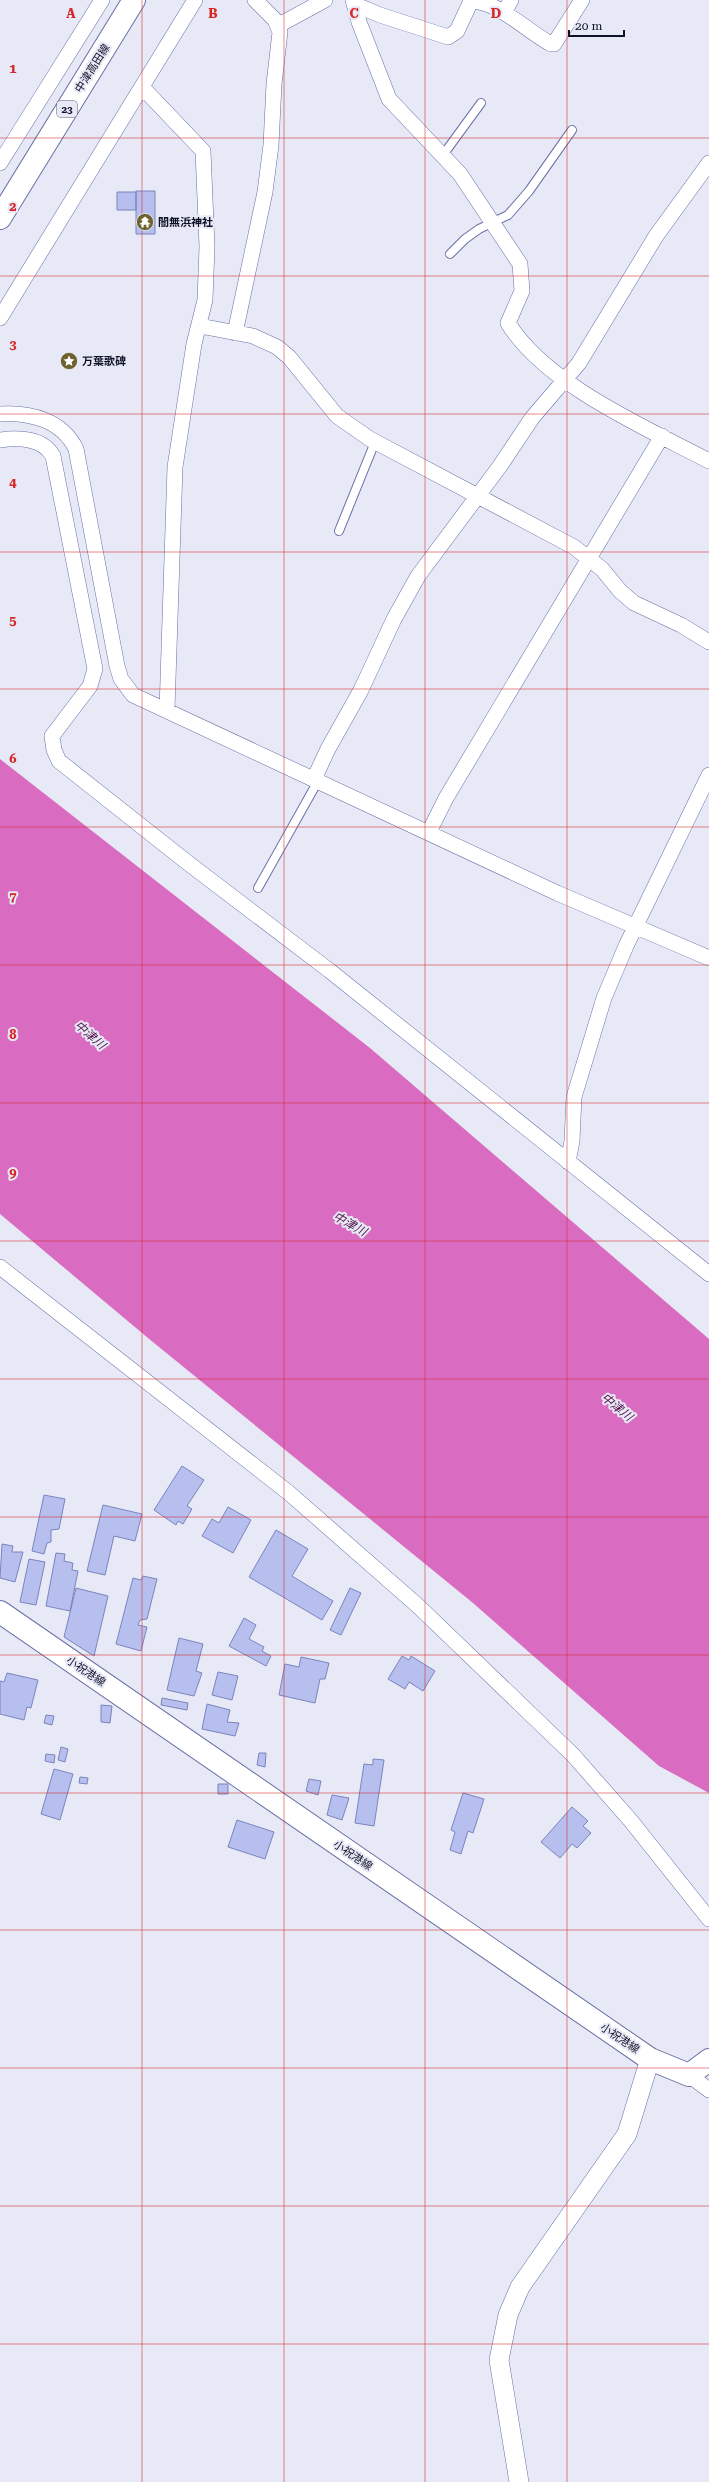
<svg xmlns="http://www.w3.org/2000/svg" width="709" height="2482" font-family="'Roboto Serif','Noto Sans JP',serif">
  <style>
    .water { fill: #d96cc1 }
    .building { fill: #b6bfee; stroke: #7b84bd }
    .lines { fill: none; stroke-linecap: round; stroke-linejoin: round }
    .service-casing { stroke: #6770a7; stroke-width: 10 }
    .minor-casing { stroke: #6770a7; stroke-width: 16 }
    .tertiary-casing { stroke: #6770a7; stroke-width: 20 }
    .secondary-casing { stroke: #6770a7; stroke-width: 24 }
    .primary-casing { stroke: #6770a7; stroke-width: 24 }
    .service { stroke: #fff; stroke-width: 8 }
    .minor { stroke: #fff; stroke-width: 15 }
    .tertiary { stroke: #fff; stroke-width: 19 }
    .secondary { stroke: #fff; stroke-width: 22 }
    .primary { stroke: #fff; stroke-width: 22 }
    .grid { fill: none; stroke: #d62828; stroke-width: 1; stroke-opacity: 0.55 }
    .labels { text-anchor: middle; stroke-width: 4; stroke-linejoin: round; paint-order: stroke }
    .shield { fill: #e7e9f6; stroke: #4f5264; stroke-width: 1 }
    .shield-label { font-size: 10px; font-weight: bold; fill: #0e1126 }
    .street-label { font-size: 11px; fill: #0e1126; stroke: #e7e9f6 }
    .poi-label { font-size: 11px; font-weight: bold; fill: #0e1126; stroke: #e7e9f6; text-anchor: start }
    .water-label { font-size: 12px; font-style: italic; fill: #58144c; stroke: #e7e9f6 }
    .grid-label { font-size: 13px; text-anchor: middle; font-weight: bold; fill: #d62828; stroke: #e7e9f6; stroke-width: 4; stroke-linejoin: round; paint-order: stroke }
  </style>
  <rect width="100%" height="100%" fill="#e7e9f6"/>
  <path class="water" d="M0 759 370 1048 709 1339V1793L659 1766 473 1603 148 1338 0 1214Z"/>
  <path class="building" d="M136 191H155V234H136Z
    M117 192H136V210H117Z
    M182 1466 204 1480 187 1506 192 1509 183 1524 178 1521 176 1525 154 1510Z
    M44 1495 65 1499 59 1529 51 1530V1542L47 1543 44 1554 32 1551Z
    M103 1505 142 1514 135 1541 114 1536 105 1575 87 1571Z
    M228 1507 251 1520 233 1553 202 1536 212 1519 219 1523Z
    M276 1530 308 1549 292 1576 333 1601 322 1620 249 1577Z
    M2 1544 13 1546 12 1552H23L15 1582 0 1578Z
    M56 1553 65 1554 64 1561 73 1563 72 1570 78 1571 70 1611 46 1606Z
    M29 1559 45 1562 36 1605 20 1602Z
    M143 1576 157 1579 147 1619 140 1620 138 1625 147 1627 141 1651 116 1644 133 1578 141 1580Z
    M76 1588 108 1596 94 1656 64 1637Z
    M350 1588 361 1593 341 1635 330 1630Z
    M244 1618 256 1625 249 1639 264 1647 262 1651 271 1656 266 1666 229 1646Z
    M179 1638 203 1644 196 1671 202 1673 194 1696 167 1690Z
    M402 1656 409 1660 411 1656 435 1671 423 1691 409 1682 405 1689 388 1679Z
    M301 1657 329 1663 325 1679H320L315 1703 279 1695 285 1664 299 1667Z
    M218 1672 238 1676 232 1700 212 1695Z
    M7 1673 38 1680 31 1708 27 1707 24 1720 0 1714V1681L4 1682Z
    M162 1698 188 1703 187 1710 161 1705Z
    M207 1704 230 1710 227 1722 239 1723 235 1736 202 1729Z
    M101 1705 112 1706 110 1723 101 1722Z
    M46 1715 54 1716 52 1725 44 1723Z
    M61 1747 68 1749 65 1762 58 1760Z
    M259 1753H266L265 1767 257 1765Z
    M46 1754 55 1755 54 1763 45 1761Z
    M373 1759 384 1760 374 1826 355 1823 364 1764 373 1765Z
    M54 1769 73 1774 60 1820 41 1814Z
    M80 1777 88 1778 87 1784 79 1783Z
    M309 1779 321 1781 318 1795 306 1791Z
    M218 1784H228V1794H218Z
    M463 1793 484 1799 473 1833 468 1831 461 1854 450 1850 455 1832 451 1830Z
    M332 1795 349 1798 342 1820 327 1815Z
    M572 1807 588 1821 583 1826 591 1833 577 1848 572 1844 560 1858 541 1842Z
    M237 1820 274 1832 265 1859 228 1847Z"/>
  <g class="lines">
    <defs>
      <path id="service" d="M443 155 481 103
        M450 254 465 239 479 229 508 215 529 191 572 130
        M339 531 375 442
        M258 888 318 781"/>
      <path id="minor" d="M353 0 359 22 389 99 460 174 520 264 522 291 508 323C545 384 646 428 709 461
        M354 4 380 15 448 37 457 31 471 1C498 1 528 32 551 44H554L582 0
        M504 13 511 0
        M279 25 325 0
        M142 87 203 151 207 247 205 300 194 344 175 467 167 710
        M0 163 102 0
        M0 318 195 0
        M200 326 253 336 277 347 289 357 337 416 370 439 574 547 602 569 620 591 634 603 681 625 709 642
        M235 333 265 192 271 145 274 84 280 32 275 20 255 0
        M0 414C30 412 62 420 76 449L117 666 121 679 133 695 557 893 709 958
        M0 440C18 437 43 438 53 456L95 669 90 686 52 736 54 750 59 761 188 863 330 971 709 1274
        M314 779 328 749 361 690 394 619 418 576 500 466 532 418 579 363 656 236 709 163
        M429 832 446 798 662 436
        M568 1162 572 1141 574 1097 604 998 626 946 709 775
        M0 1267 289 1493 417 1605 573 1755 631 1821 709 1919
        M689 2075 709 2090"/>
      <path id="tertiary" d="M519 2482 499 2360 508 2315 520 2287 627 2134 650 2059"/>
      <path id="secondary" d="M0 1612 650 2059 689 2075 709 2060"/>
      <path id="primary" d="M0 218 134 0"/>
    </defs>
    <use href="#service" class="service-casing"/>
    <use href="#minor" class="minor-casing"/>
    <use href="#tertiary" class="tertiary-casing"/>
    <use href="#secondary" class="secondary-casing"/>
    <use href="#primary" class="primary-casing"/>
    <use href="#service" class="service"/>
    <use href="#minor" class="minor"/>
    <use href="#tertiary" class="tertiary"/>
    <use href="#secondary" class="secondary"/>
    <use href="#primary" class="primary"/>
  </g>
  <path class="grid" d="M142 0V2482M284 0V2482M425 0V2482M567 0V2482M0 138H709M0 276H709M0 414H709M0 552H709M0 689H709M0 827H709M0 965H709M0 1103H709M0 1241H709M0 1379H709M0 1517H709M0 1655H709M0 1793H709M0 1930H709M0 2068H709M0 2206H709M0 2344H709"/>
  <defs>
    <symbol id="temple-disc" viewBox="-11 -11 22 22"><circle r="9.5" fill="#6e622e" stroke="#e7e9f6"/><path d="M0-6L5-2H3V0L6.5 2.5H4V6H1.5V3h-3V6H-4V2.5H-6.5L-3 0V-2H-5Z" fill="#fff"/></symbol>
    <symbol id="sight-disc" viewBox="-11 -11 22 22"><circle r="9.5" fill="#6e622e" stroke="#e7e9f6"/><path d="M0-6L1.8-2.2L6-1.7L2.9 1.2L3.7 5.4L0 3.3L-3.7 5.4L-2.9 1.2L-6-1.7L-1.8-2.2Z" fill="#fff"/></symbol>
  </defs>
  <g fill-rule="evenodd">
    <use href="#temple-disc" x="135" y="212" width="20" height="20"/>
    <use href="#sight-disc" x="59" y="351" width="20" height="20"/>
  </g>
  <g class="labels">
    <rect class="shield" x="57" y="101" width="20" height="16" rx="3"/>
    <g class="shield-label">
      <text x="67" y="113">23</text>
    </g>
    <g class="street-label">
      <text transform="translate(92 68) rotate(-58)" y="4">中津高田線</text>
      <text transform="translate(86 1671) rotate(34)" y="4">小祝港線</text>
      <text transform="translate(353 1855) rotate(34)" y="4">小祝港線</text>
      <text transform="translate(620 2038) rotate(34)" y="4">小祝港線</text>
    </g>
    <g class="poi-label">
      <text x="158" y="226">闇無浜神社</text>
      <text x="82" y="365">万葉歌碑</text>
    </g>
    <g class="water-label">
      <text transform="translate(90 1035) rotate(41)" y="4">中津川</text>
      <text transform="translate(350 1224) rotate(29)" y="4">中津川</text>
      <text transform="translate(617 1407) rotate(39)" y="4">中津川</text>
    </g>
  </g>
  <g class="grid-label">
    <text x="71" y="18">A</text>
    <text x="213" y="18">B</text>
    <text x="354" y="18">C</text>
    <text x="496" y="18">D</text>
    <text x="13" y="73">1</text>
    <text x="13" y="211">2</text>
    <text x="13" y="349">3</text>
    <text x="13" y="487">4</text>
    <text x="13" y="625">5</text>
    <text x="13" y="763">6</text>
    <text x="13" y="901">7</text>
    <text x="13" y="1039">8</text>
    <text x="13" y="1177">9</text>
  </g>
  <path d="M569 30v6h55v-6" fill="none" stroke="#0e1126" stroke-width="2"/>
  <text x="575" y="30" font-size="12" fill="#0e1126" stroke="#e7e9f6" stroke-width="3" paint-order="stroke">20 m</text>
</svg>
